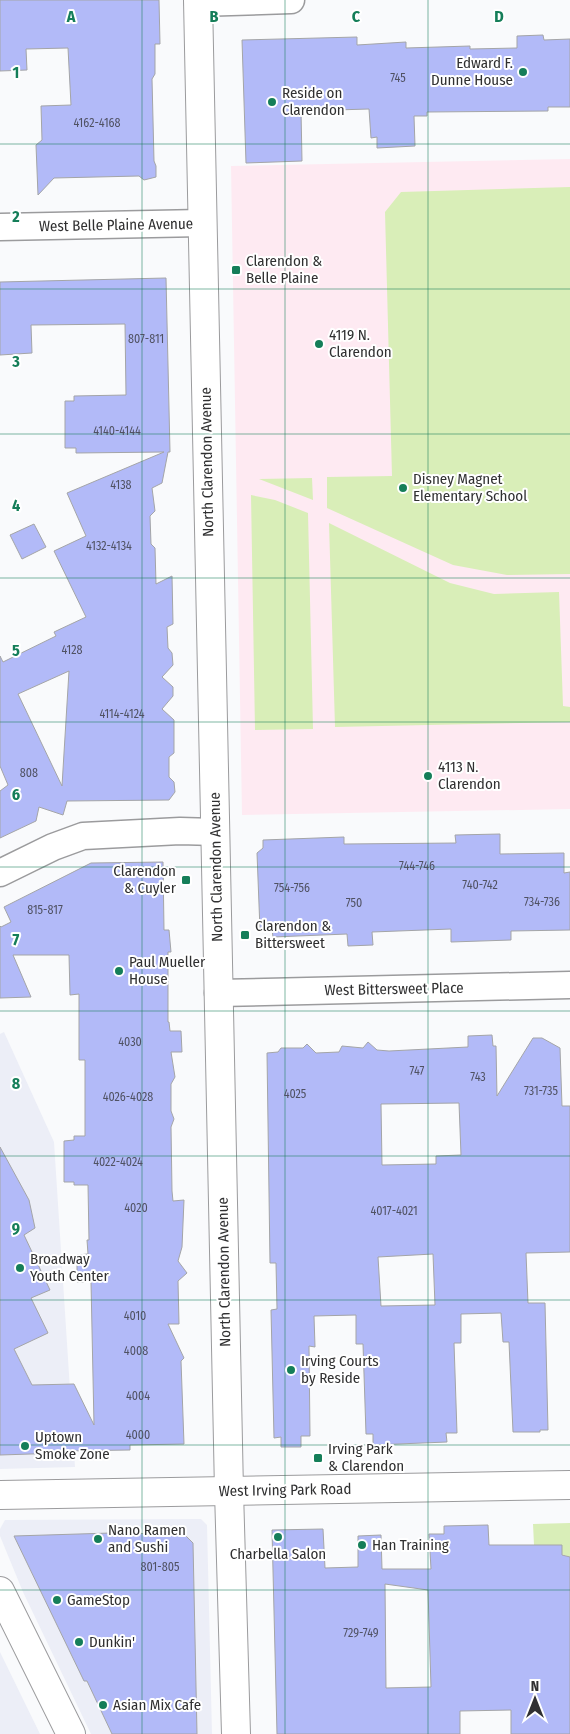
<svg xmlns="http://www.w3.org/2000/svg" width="570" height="1734" font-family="'Fira Sans Condensed',sans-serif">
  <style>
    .built { fill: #eceef7 }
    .education { fill: #feeaf2 }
    .green { fill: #d9eeb8 }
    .building { fill: #b2baf8; stroke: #a4a5a7; fill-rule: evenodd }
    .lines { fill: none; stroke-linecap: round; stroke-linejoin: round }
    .minor-casing { stroke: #9b9b9d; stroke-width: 29 }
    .tertiary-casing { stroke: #9b9b9d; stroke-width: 30 }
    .secondary-casing { stroke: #9b9b9d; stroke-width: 30 }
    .primary-casing { stroke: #9b9b9d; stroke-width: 30 }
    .minor { stroke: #fff; stroke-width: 26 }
    .tertiary { stroke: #fff; stroke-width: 28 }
    .secondary { stroke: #fff; stroke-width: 28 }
    .primary { stroke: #fff; stroke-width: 28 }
    .grid { fill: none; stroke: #157e59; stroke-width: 1; stroke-opacity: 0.55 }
    .poi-dot { fill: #157e59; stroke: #fff; stroke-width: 2 }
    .labels { text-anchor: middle; stroke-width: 4; stroke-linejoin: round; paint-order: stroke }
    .number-label { font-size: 12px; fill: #505263 }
    .poi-label { font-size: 15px; fill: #303031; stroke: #fff; text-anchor: start }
    .street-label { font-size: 15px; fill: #303031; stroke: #fff }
    .grid-label { font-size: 16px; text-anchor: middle; font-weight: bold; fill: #157e59; stroke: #fff; stroke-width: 4; stroke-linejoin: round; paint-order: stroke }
  </style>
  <rect width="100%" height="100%" fill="#f9fafc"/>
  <path class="built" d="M4 1032 54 1142 75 1467 0 1469V1034Z
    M201 1519 207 1525 212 1734H91L23 1592 0 1536V1529L5 1520Z
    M0 1652 40 1734H0Z"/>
  <path class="education" d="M570 159V809L242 815 231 166Z"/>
  <path class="green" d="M570 187V574L507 575 453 565 327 508V477L392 476 385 212 401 192Z
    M312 478 313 500 259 479Z
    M251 495 275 500 308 513 313 729 255 730Z
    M329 523 450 583 494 594 559 592 563 706 570 707V722L335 727Z
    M570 1523V1557L534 1545 533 1524Z"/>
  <path class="building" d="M0 0H159L160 44H155V74L152 79 154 161 156 166V177L144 180 139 176 54 178 38 195 36 145 42 140 41 106 71 105 68 48 26 49 27 70 0 71Z
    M543 35 544 40 570 39V107H548V111L427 112V116H414L415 146 377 148V137L371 138 369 109 301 111 302 161 246 163 242 40 357 37V45L406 42V48L470 46V49L517 48V36Z
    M166 278 170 452H168L162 483 152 488 155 511 150 516 151 544 155 548 156 584 172 576 173 624 167 627 168 648 172 653 173 665 162 677 173 687V696L162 709 174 720V753L169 757V777L174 782 175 792 169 800 67 801 63 815 39 807 36 821 0 838V791L8 785 0 766V656L3 662 56 636 54 632 86 617 54 551 86 536 67 493 164 452 76 453V448H65V401H74V396L126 395 125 324 31 325 32 353 0 355V282ZM69 671 62 786 18 694Z
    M34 524 46 547 22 559 10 535Z
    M500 834V854L564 853V873L570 872V930L511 931V940L451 942V929L372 932 373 945 348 946 347 934 273 937 272 930H260L257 853 263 848V840L344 837V844L456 843 455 835Z
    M163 862 164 930H169L171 952H168V1022H169L170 1031H181L182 1052H171L175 1077 171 1084V1111L174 1119 171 1127 172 1191 173 1201 184 1200 182 1247 178 1261 187 1273 178 1281 179 1324H168L184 1358 181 1361 184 1444 130 1445V1450L61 1451V1453L0 1455V1147L29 1200 35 1228 24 1235 50 1290 31 1298 48 1333 14 1349 32 1385 74 1384 94 1425 91 1282H77V1255L88 1254 87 1240H89L88 1185H74V1182H64V1141L74 1140V1136H85V1060H79V994L70 995 69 955H13L31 997 0 998V926L1 927 11 922 4 907 91 863Z
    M492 1035 493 1046H496L497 1096 533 1038H542L560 1048 562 1106H570V1252L526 1253 528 1303H545L548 1430H540V1432H513L509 1342H503L501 1313 461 1314V1343H454L457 1433H446L447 1442 373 1445V1434H366L363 1344H356V1315L314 1316 315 1347 309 1346 310 1436H301V1447H281V1437L274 1438 271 1310 277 1309 276 1263H270L267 1053 278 1052 281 1048H303L307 1044 316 1053 339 1052 342 1046 363 1048 368 1042 377 1050 389 1051 468 1047V1036ZM459 1103 461 1155 436 1156V1164L382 1165 381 1104ZM433 1254 435 1305 381 1306 378 1257Z
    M488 1525 489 1545H562V1555L570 1557V1734H511V1710L460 1711V1734H277L272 1530 323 1529 325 1568 358 1567V1536L381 1535 382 1569H431L429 1534H444V1526ZM385 1584 428 1590 431 1687 386 1688Z
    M111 1533V1534L183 1533 193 1543 197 1734H112L87 1681H84L14 1536Z"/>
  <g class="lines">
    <defs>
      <path id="minor" d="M198 3 291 0
        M0 227 202 223
        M0 873 53 847 83 836 180 831 215 832
        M218 993 570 985"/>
      <path id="tertiary" d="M198 0 229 1491"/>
      <path id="secondary" d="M229 1491 236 1734
        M0 1591 71 1734"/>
      <path id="primary" d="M0 1495 570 1485"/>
    </defs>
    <use href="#minor" class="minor-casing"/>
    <use href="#tertiary" class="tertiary-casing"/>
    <use href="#secondary" class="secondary-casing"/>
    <use href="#primary" class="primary-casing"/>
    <use href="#minor" class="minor"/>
    <use href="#tertiary" class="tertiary"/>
    <use href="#secondary" class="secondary"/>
    <use href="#primary" class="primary"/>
  </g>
  <path class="grid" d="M142 0V1734M285 0V1734M428 0V1734M0 144H570M0 289H570M0 434H570M0 578H570M0 722H570M0 867H570M0 1011H570M0 1156H570M0 1300H570M0 1445H570M0 1590H570"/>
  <g class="poi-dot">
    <circle cx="523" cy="72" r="5"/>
    <circle cx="272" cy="102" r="5"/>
    <rect x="231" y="265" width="10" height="10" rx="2.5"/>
    <circle cx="319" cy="344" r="5"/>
    <circle cx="403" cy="488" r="5"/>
    <circle cx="428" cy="776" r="5"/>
    <rect x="181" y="875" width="10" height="10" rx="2.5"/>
    <rect x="240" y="930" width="10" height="10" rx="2.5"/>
    <circle cx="119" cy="971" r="5"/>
    <circle cx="20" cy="1268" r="5"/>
    <circle cx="291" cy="1370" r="5"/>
    <circle cx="25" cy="1446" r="5"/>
    <rect x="313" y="1453" width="10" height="10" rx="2.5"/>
    <circle cx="278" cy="1537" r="5"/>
    <circle cx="98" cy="1539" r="5"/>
    <circle cx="362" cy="1545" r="5"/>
    <circle cx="57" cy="1600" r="5"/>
    <circle cx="79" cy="1642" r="5"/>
    <circle cx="103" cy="1705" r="5"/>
  </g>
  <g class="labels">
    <g class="number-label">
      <text x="398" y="82">745</text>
      <text x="97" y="127">4162-4168</text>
      <text x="146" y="343">807-811</text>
      <text x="117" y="435">4140-4144</text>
      <text x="121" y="489">4138</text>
      <text x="109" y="550">4132-4134</text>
      <text x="72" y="654">4128</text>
      <text x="122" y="718">4114-4124</text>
      <text x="29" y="777">808</text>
      <text x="417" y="870">744-746</text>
      <text x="480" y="889">740-742</text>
      <text x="292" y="892">754-756</text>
      <text x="542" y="906">734-736</text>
      <text x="354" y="907">750</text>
      <text x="45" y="914">815-817</text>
      <text x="130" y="1046">4030</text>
      <text x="417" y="1075">747</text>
      <text x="478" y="1081">743</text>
      <text x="541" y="1095">731-735</text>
      <text x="295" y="1098">4025</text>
      <text x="128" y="1101">4026-4028</text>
      <text x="118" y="1166">4022-4024</text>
      <text x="136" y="1212">4020</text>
      <text x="394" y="1215">4017-4021</text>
      <text x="135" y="1320">4010</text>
      <text x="136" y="1355">4008</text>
      <text x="138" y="1400">4004</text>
      <text x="138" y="1439">4000</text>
      <text x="160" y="1571">801-805</text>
      <text x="361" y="1637">729-749</text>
    </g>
    <g class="poi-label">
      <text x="513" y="68" text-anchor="end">Edward F.<tspan x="513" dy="17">Dunne House</tspan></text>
      <text x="282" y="98">Reside on<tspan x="282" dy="17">Clarendon</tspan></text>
      <text x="246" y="266">Clarendon &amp;<tspan x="246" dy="17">Belle Plaine</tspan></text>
      <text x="329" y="340">4119 N.<tspan x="329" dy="17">Clarendon</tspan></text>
      <text x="413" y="484">Disney Magnet<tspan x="413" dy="17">Elementary School</tspan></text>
      <text x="438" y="772">4113 N.<tspan x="438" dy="17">Clarendon</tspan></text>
      <text x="176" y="876" text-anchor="end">Clarendon<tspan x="176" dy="17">&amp; Cuyler</tspan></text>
      <text x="255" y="931">Clarendon &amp;<tspan x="255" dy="17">Bittersweet</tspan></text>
      <text x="129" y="967">Paul Mueller<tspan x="129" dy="17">House</tspan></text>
      <text x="30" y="1264">Broadway<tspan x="30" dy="17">Youth Center</tspan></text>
      <text x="301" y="1366">Irving Courts<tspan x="301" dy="17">by Reside</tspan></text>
      <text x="35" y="1442">Uptown<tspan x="35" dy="17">Smoke Zone</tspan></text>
      <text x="328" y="1454">Irving Park<tspan x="328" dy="17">&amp; Clarendon</tspan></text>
      <text x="108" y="1535">Nano Ramen<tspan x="108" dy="17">and Sushi</tspan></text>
      <text x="372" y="1550">Han Training</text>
      <text x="278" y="1559" text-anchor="middle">Charbella Salon</text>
      <text x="67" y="1605">GameStop</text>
      <text x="89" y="1647">Dunkin'</text>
      <text x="113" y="1710">Asian Mix Cafe</text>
    </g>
    <g class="street-label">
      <text transform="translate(116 225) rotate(-1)" y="5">West Belle Plaine Avenue</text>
      <text transform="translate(207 462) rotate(-91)" y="5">North Clarendon Avenue</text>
      <text transform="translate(216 867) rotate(-91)" y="5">North Clarendon Avenue</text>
      <text transform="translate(394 989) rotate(-1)" y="5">West Bittersweet Place</text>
      <text transform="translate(224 1272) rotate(-91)" y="5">North Clarendon Avenue</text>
      <text transform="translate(285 1490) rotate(-1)" y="5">West Irving Park Road</text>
    </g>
  </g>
  <g class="grid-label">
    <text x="71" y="22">A</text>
    <text x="214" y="22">B</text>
    <text x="356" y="22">C</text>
    <text x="499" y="22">D</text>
    <text x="16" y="78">1</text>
    <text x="16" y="222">2</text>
    <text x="16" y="367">3</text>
    <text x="16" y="511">4</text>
    <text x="16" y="656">5</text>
    <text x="16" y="800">6</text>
    <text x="16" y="945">7</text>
    <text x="16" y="1089">8</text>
    <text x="16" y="1234">9</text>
  </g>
  <g transform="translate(535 1699)" stroke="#ffffff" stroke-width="4" paint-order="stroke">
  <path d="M0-4L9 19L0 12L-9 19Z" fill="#303031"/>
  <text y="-8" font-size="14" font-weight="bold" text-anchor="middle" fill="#303031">N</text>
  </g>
</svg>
